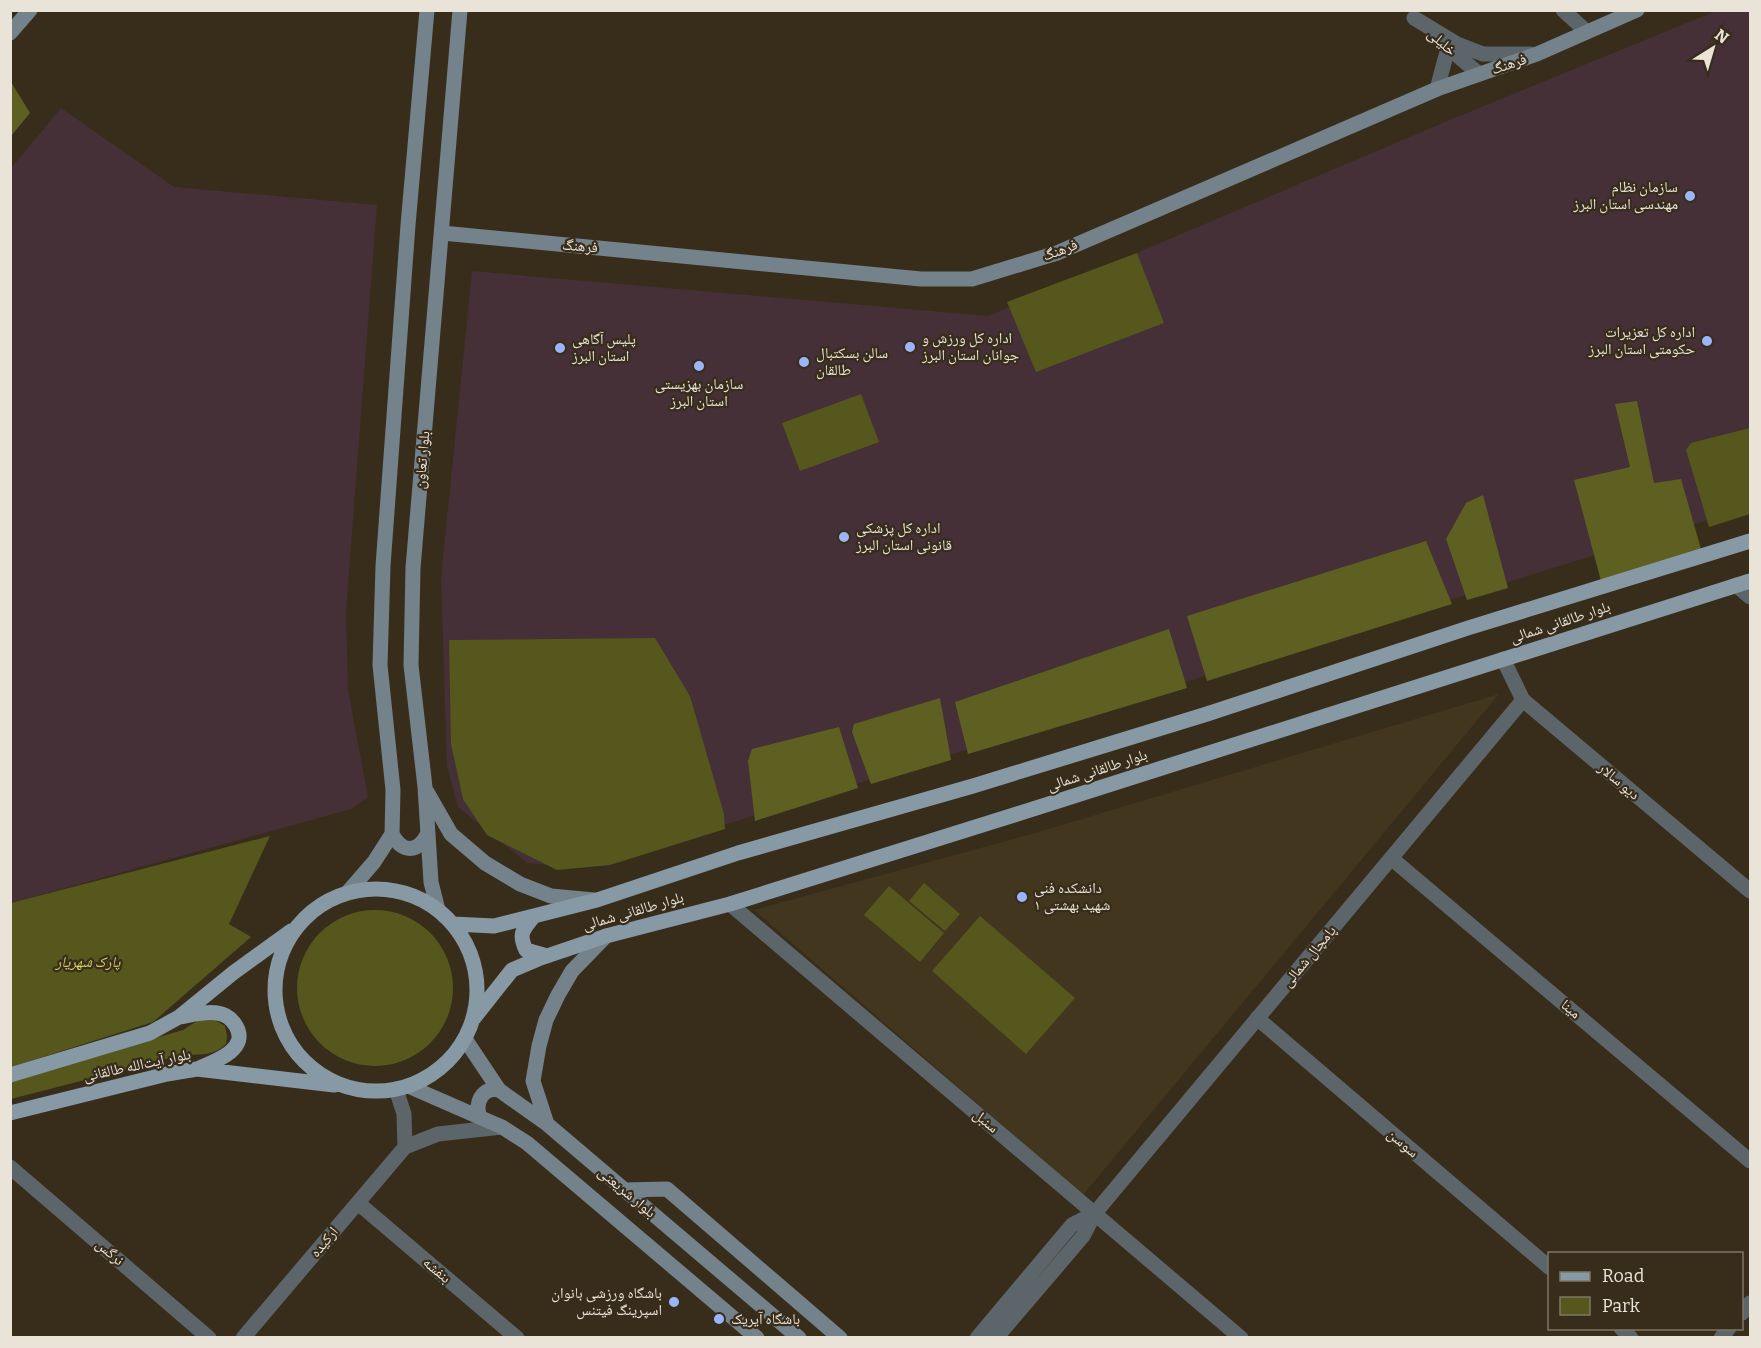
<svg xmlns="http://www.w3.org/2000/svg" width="1761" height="1348" font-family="Bitter,'Noto Naskh Arabic',serif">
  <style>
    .commercial { fill: #443036 }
    .built { fill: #43361e }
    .green { fill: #55571d }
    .forest { fill: #5e6021 }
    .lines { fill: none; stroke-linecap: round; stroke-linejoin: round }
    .minor { stroke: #5b656a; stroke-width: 15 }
    .tertiary { stroke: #5b656a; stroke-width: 15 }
    .secondary { stroke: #73828b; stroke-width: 15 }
    .primary { stroke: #8699a5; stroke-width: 15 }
    .poi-dot { fill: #9bb5fd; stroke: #382d1b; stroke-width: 2 }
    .labels { text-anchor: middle; stroke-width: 4.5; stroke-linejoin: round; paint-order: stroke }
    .street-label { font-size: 15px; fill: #eae3d8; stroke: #382d1b }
    .poi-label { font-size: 15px; fill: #eae3d8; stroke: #382d1b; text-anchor: start }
    .park-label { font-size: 15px; font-style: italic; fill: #d0d363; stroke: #382d1b }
  </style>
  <rect width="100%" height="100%" fill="#382d1b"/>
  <path class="commercial" d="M1716 11H1750V507L585 868 527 863 458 807 447 766 441 578 472 271 988 316 1457 117Z
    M61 108 174 187 377 205 346 611 348 690 368 797 351 809 11 903V168Z"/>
  <path class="built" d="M1499 694 1083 1195 754 910 1035 833Z"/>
  <path class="green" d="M1137 253 1164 323 1036 372 1007 302Z
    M861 394 879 442 800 471 782 423Z
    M1750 428V514L1709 527 1686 450 1691 443Z
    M655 638 690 696 724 814 725 829 610 865 557 870 487 835 463 799 451 744 449 640Z
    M270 836 229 924 251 937 153 1022 11 1067V903Z
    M924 883 960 914 945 931 909 901Z
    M889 886 944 933 920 962 864 915Z
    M297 988a78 78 0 1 1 156 0a78 78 0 1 1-156 0Z
    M980 916 1075 998 1026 1054 932 971Z
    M200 1019H213L225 1026 227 1036 226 1044C213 1056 202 1054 186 1055 178 1055 170 1058 162 1060L11 1099V1081L183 1030Z"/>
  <path class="forest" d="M11 82 30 113 11 136Z
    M1637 401 1654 483 1681 479 1701 549 1601 581 1574 480 1630 467 1615 404Z
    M1483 495 1508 588 1467 600 1446 539 1466 503Z
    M1426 541 1452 604 1207 681 1187 616Z
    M1169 629 1187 688 968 754 955 702Z
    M940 698 951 760 871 784 852 732 854 724Z
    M839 727 858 788 755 821 748 761 752 749Z"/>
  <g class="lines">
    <path class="minor" d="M1563 10 1587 32
      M1736 585 1750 597
      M1503 659 1523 700 1750 891
      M1391 858 1750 1161
      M730 904 1241 1338
      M1257 1018 1550 1268
      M396 1089 404 1114 405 1147
      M10 1167 209 1338
      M358 1203 517 1338
      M1621 1328 1631 1338
      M243 1338 405 1147 438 1134 502 1127
      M977 1338 1072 1225 1095 1213
      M996 1338 1083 1236 1095 1213 1523 700"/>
    <path class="tertiary" d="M1414 18 1457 44 1483 54H1531
      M1443 43 1479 74
      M1437 89 1448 48
      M1742 1313 1750 1303
      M1721 1338 1729 1328"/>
    <path class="secondary" d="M10 33 30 10
      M442 233 921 279H972L1057 253 1437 89 1537 54 1637 10
      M427 792 451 834 485 863 520 884 551 896 594 900
      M392 834C403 854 418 853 428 833
      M348 892 374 862 392 834 393 790 380 665 383 566 408 225 427 10
      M438 910 431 882 425 787 411 665 413 568 460 10
      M465 1039 499 1090 547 1124 799 1338
      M408 1086 502 1127 527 1143 757 1338
      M480 1117C474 1103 483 1086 499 1090
      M547 1124 533 1081 539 1046 546 1020 558 995 572 971 606 936
      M624 1190 667 1189 840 1338"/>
    <path class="primary" d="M275 990a101 101 0 1 1 202 0a101 101 0 1 1-202 0Z
      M534 916C523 930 518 933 526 950L547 956
      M453 924 494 926 597 900 738 853 973 786 1207 714 1468 628 1750 541
      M179 1017C191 1015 206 1011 217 1013 225 1014 232 1019 236 1026 250 1050 213 1062 197 1069
      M474 1018 512 970 538 959 606 936 730 904 1014 815 1750 581
      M10 1075 150 1033 179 1017 233 973 291 931
      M10 1113 167 1074 197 1069 334 1085"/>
  </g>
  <g class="poi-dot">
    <circle cx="1690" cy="196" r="6"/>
    <circle cx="1707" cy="341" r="6"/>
    <circle cx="910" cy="347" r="6"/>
    <circle cx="560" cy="348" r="6"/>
    <circle cx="804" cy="362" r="6"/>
    <circle cx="699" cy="366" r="6"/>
    <circle cx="844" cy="537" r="6"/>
    <circle cx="1022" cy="897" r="6"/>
    <circle cx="674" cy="1302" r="6"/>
    <circle cx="719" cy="1319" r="6"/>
  </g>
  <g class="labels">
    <g class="street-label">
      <text transform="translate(1442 42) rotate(41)" y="5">خلیلی</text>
      <text transform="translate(1509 64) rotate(-19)" y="5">فرهنگ</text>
      <text transform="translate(580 246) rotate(5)" y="5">فرهنگ</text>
      <text transform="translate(1060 250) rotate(-21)" y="5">فرهنگ</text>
      <text transform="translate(422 460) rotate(-85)" y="5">بلوار تعاون</text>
      <text transform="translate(1560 622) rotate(-18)" y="5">بلوار طالقانی شمالی</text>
      <text transform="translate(1097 770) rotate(-18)" y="5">بلوار طالقانی شمالی</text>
      <text transform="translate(1619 781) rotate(40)" y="5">دیو سالار</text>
      <text transform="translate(633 911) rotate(-16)" y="5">بلوار طالقانی شمالی</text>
      <text transform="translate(1309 956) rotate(-50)" y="5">پامچال شمالی</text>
      <text transform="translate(1571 1009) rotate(40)" y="5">مینا</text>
      <text transform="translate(137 1065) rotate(-12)" y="5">بلوار آیت‌الله طالقانی</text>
      <text transform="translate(986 1121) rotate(40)" y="5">سنبل</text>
      <text transform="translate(1403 1143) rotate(40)" y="5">سوسن</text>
      <text transform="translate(627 1192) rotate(40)" y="5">بلوار شریعتی</text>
      <text transform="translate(324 1242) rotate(-50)" y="5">ارکیده</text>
      <text transform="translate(110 1252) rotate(41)" y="5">نرگس</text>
      <text transform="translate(437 1270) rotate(40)" y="5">بنفشه</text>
    </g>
    <g class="poi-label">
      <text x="1678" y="192" text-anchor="end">سازمان نظام<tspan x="1678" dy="17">مهندسی استان البرز</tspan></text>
      <text x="1695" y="337" text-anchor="end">اداره کل تعزیرات<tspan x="1695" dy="17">حکومتی استان البرز</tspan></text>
      <text x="922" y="343">اداره کل ورزش و<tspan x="922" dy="17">جوانان استان البرز</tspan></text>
      <text x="572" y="344">پلیس آگاهی<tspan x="572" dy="17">استان البرز</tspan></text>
      <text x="816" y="358">سالن بسکتبال<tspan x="816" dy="17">طالقان</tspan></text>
      <text x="699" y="389" text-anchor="middle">سازمان بهزیستی<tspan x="699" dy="17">استان البرز</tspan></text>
      <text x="856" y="533">اداره کل پزشکی<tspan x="856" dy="17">قانونی استان البرز</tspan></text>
      <text x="1034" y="893">دانشکده فنی<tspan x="1034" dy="17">شهید بهشتی ۱</tspan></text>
      <text x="662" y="1298" text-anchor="end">باشگاه ورزشی بانوان<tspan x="662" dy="17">اسپرینگ فیتنس</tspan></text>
      <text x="731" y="1324">باشگاه آیریک</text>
    </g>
    <g class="park-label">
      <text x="88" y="967">پارک شهریار</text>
    </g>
  </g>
  <rect width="1761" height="1348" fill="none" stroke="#eae3d8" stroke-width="24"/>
  <rect x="1548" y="1252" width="195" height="78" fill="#382d1b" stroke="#7f7667" stroke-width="1.5"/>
  <rect x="1560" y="1272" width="30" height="9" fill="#8699a5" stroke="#7f7667" stroke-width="1.5"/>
  <text x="1602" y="1282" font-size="18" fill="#eae3d8">Road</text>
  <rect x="1560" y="1297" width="30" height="18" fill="#55571d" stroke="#7f7667" stroke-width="1.5"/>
  <text x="1602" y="1312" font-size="18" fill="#eae3d8">Park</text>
  <g transform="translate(1713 48) rotate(37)" stroke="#382d1b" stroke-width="4.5" paint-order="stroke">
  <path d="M0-4.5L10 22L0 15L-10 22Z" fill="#eae3d8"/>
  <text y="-9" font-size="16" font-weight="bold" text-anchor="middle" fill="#eae3d8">N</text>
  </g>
</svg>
